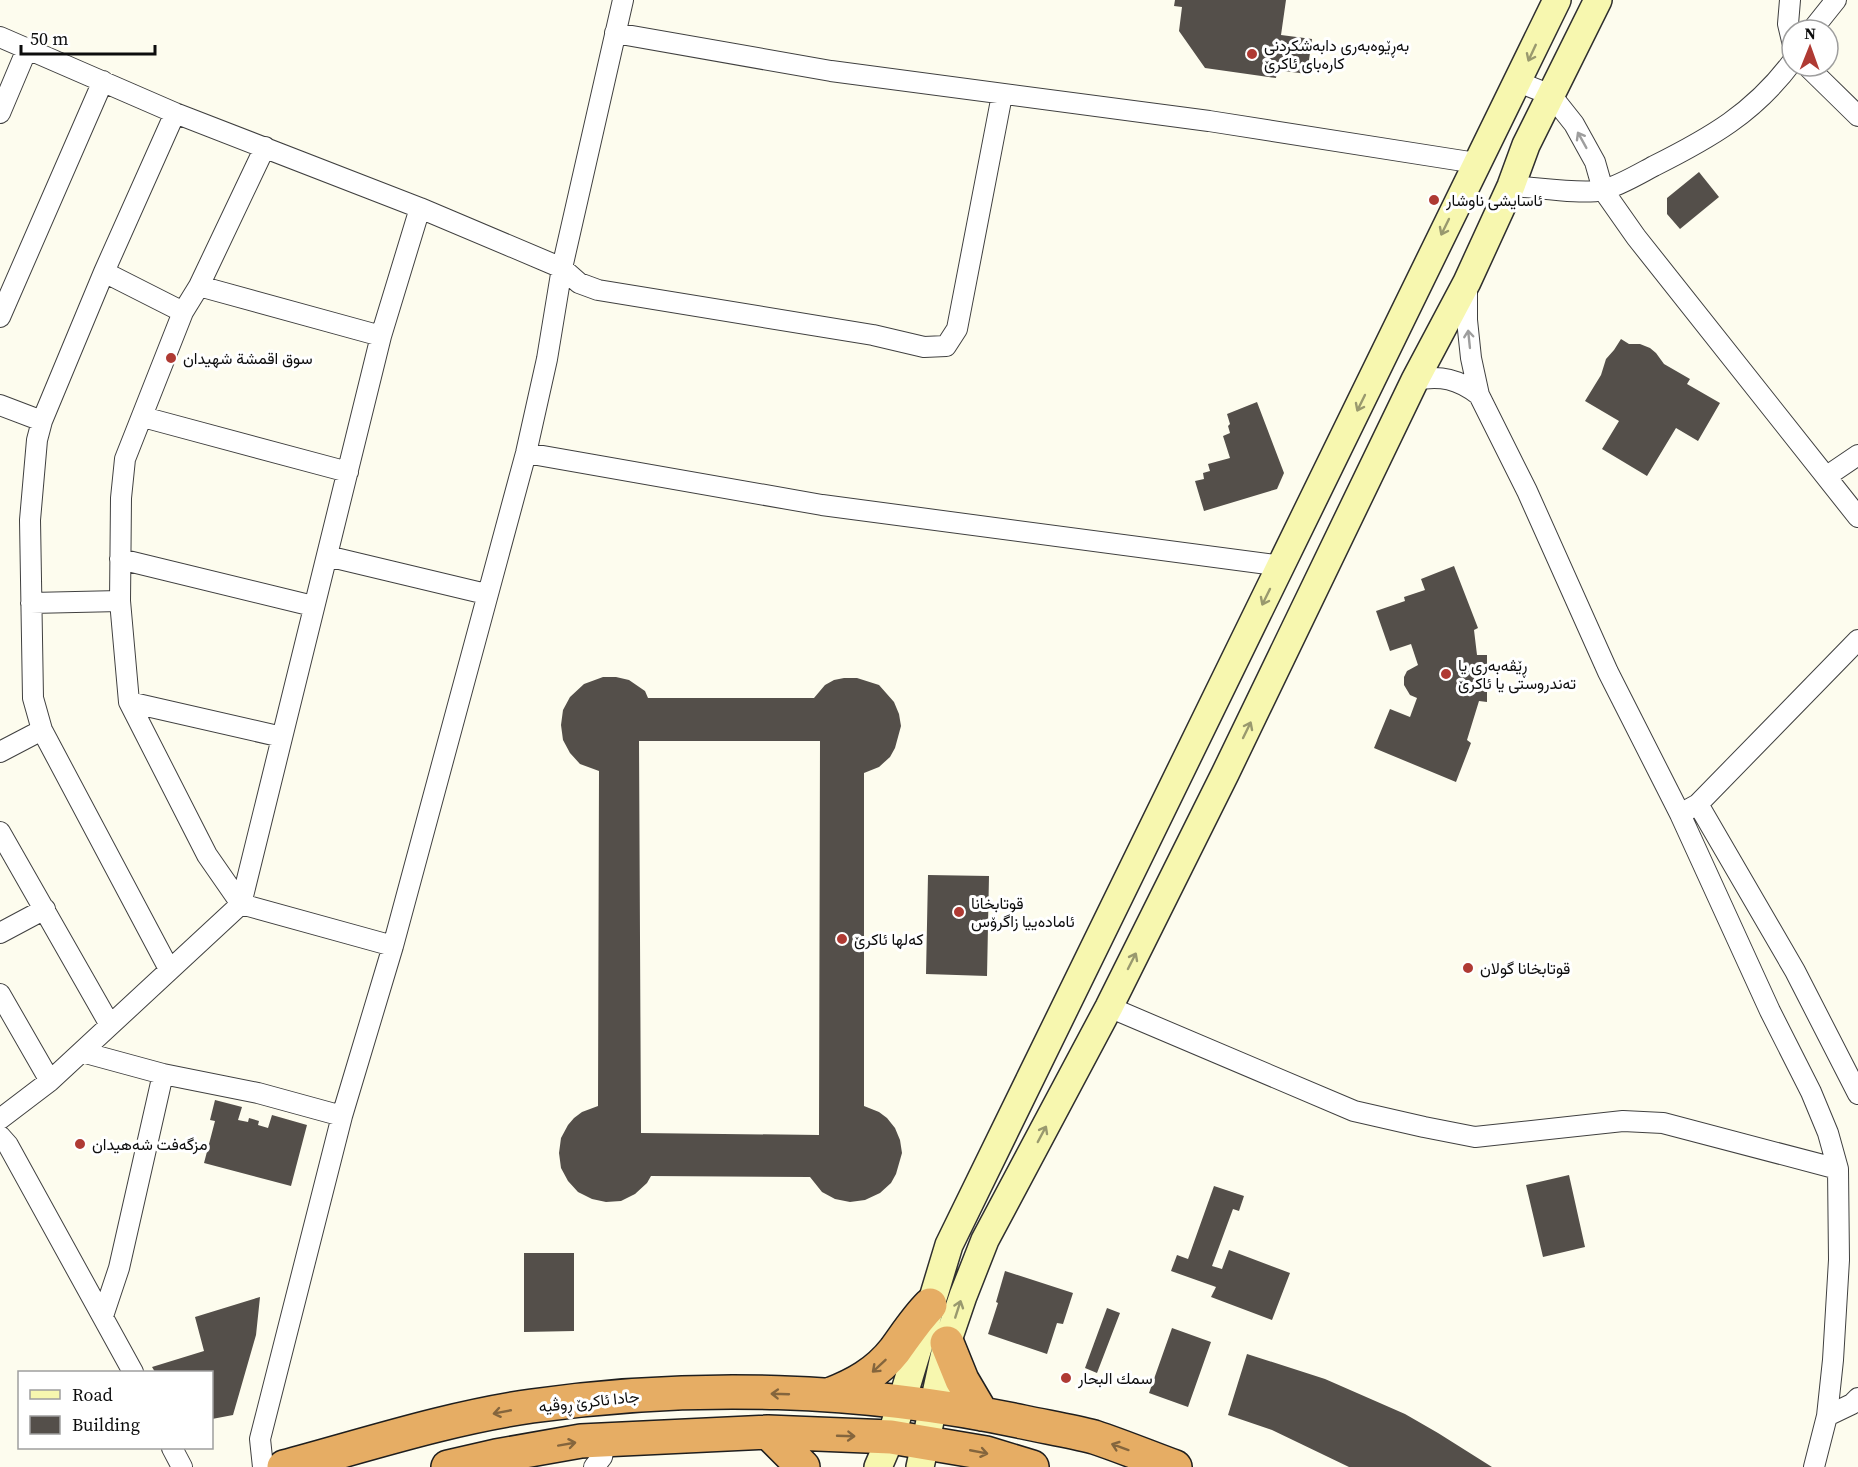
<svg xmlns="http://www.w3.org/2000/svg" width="1858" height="1467" font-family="'Source Serif 4',Vazirmatn,serif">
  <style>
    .building { fill: #544f4a; fill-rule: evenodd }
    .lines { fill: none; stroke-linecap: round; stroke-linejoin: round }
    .street-casing { stroke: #404040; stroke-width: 22 }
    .secondary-casing { stroke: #2f2f2f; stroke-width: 30 }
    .highway-casing { stroke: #1e1e1e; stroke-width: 36 }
    .street { stroke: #fff; stroke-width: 20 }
    .secondary { stroke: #f7f7af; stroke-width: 27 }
    .highway { stroke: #e6ad64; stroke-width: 33 }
    .oneway { stroke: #99996e }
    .oneway2 { stroke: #9e9e9e }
    .oneway3 { stroke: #84653d }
    .poi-dot { fill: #af3a33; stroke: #fff; stroke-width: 2 }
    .labels { text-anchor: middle; stroke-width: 6; stroke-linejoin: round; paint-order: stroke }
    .poi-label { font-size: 16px; fill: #0d0d0d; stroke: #fff; text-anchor: start }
    .street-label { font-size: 16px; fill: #0d0d0d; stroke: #fff }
  </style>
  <rect width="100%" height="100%" fill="#fdfcee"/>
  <path class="building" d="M1175 0H1286L1281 35 1312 39 1307 74 1277 70 1276 78 1205 68 1179 31 1182 7 1174 6Z
    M1699 172 1719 197 1680 229 1667 214V198Z
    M1621 339 1629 344H1640L1650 348 1656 353 1664 364 1690 379 1687 384 1720 403 1698 441 1676 428 1647 476 1602 449 1619 421 1585 401 1601 375 1606 359 1614 350Z
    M1257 402 1284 473 1277 489 1204 511 1195 481 1204 479 1203 473 1210 471 1208 464 1230 458 1223 436 1230 433 1228 426 1230 424 1227 414Z
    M1454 566 1478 628 1474 630 1477 655H1487V702L1479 701 1467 740 1471 743 1456 782 1374 748 1390 709 1410 717 1417 698 1410 695 1404 685V677L1407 671 1418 665 1411 644 1390 651 1376 611 1405 601 1404 597 1425 590 1421 579Z
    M603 677H616L629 680 645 691 648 698H814L825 685 834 680 844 678H857L879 685 894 702 899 714 901 726 895 748 890 757 879 767 864 773V1106L879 1112 887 1118 895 1128 900 1140 902 1153 896 1174 891 1183 880 1193 865 1200 850 1202 835 1199 822 1192 810 1177 651 1176 647 1183 635 1194 621 1201 606 1202 592 1199 578 1192 568 1181 561 1168 559 1153 561 1138 568 1125 574 1118 582 1112 598 1106 599 771 580 764 570 753 563 740 561 725 563 710 570 697 584 684ZM639 741H820L819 1135 641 1133Z
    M928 875 989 876 987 976 926 974Z
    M215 1100 242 1107 238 1120 248 1122 249 1118 259 1121 258 1125 268 1128 272 1115 307 1125 291 1186 204 1163 215 1121 210 1120Z
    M1569 1175 1585 1247 1543 1257 1526 1185Z
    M1214 1186 1244 1196 1239 1211 1233 1209 1212 1266 1222 1269 1229 1250 1290 1273 1272 1320 1211 1297 1216 1287 1171 1271 1177 1255 1188 1259Z
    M524 1253H574V1331L524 1332Z
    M1005 1271 1073 1293 1063 1324 1057 1323 1047 1354 988 1334 998 1303 996 1302Z
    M260 1297 256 1335 233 1415 212 1419V1372H155L152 1367 204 1351 195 1317Z
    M1107 1308 1120 1313 1097 1373 1085 1368Z
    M1172 1328 1211 1342 1188 1407 1149 1393Z
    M1247 1354 1325 1379 1405 1414 1438 1433 1492 1467H1349L1272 1430 1228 1415Z"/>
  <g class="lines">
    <defs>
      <path id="street" d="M1790 0 1788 24 1792 41
        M1812 30 1836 0
        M615 33 831 71 1209 121 1476 163
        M0 37 175 113 420 208 562 268 579 283 598 290 873 335 924 347 946 346 957 329 1002 95
        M1807 66 1858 116
        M1518 82 1551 95 1574 124 1595 162 1603 190 1636 237 1858 517
        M0 113 27 49
        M265 147 199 286 183 312 125 459 121 498 120 601 129 702 207 855 241 904 393 946
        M1511 186C1535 187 1582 195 1603 190 1619 186 1639 174 1654 166 1710 138 1754 113 1792 62
        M104 272 183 312
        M199 286 381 336
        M1467 287V320L1471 358 1479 395 1527 491 1608 672 1680 814 1770 1011 1811 1092 1828 1133 1838 1169 1839 1260 1833 1360 1827 1416 1814 1467
        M0 317 103 81
        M1415 380C1441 375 1458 379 1479 395
        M0 405 42 421
        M143 417 348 472
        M526 453 822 505 1282 566
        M1827 476 1858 455
        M327 556 486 594
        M120 559 313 606
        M31 603 120 601
        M129 702 282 737
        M0 752 42 730
        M1698 804 1795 971 1858 1094
        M1689 809 1698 804 1858 640
        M0 832 110 1025
        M0 933 45 909
        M169 969 42 730 33 698 30 520 37 440 42 421 104 272 175 113
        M0 994 50 1081
        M1109 1007 1354 1111 1424 1127 1475 1137 1623 1121 1663 1123 1838 1169
        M82 1052 163 1074 258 1093 342 1116
        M0 1119 50 1081 241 904 381 336 420 208
        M0 1136 8 1145 133 1372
        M103 1316 119 1268 163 1074
        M1827 1416 1852 1404 1858 1398
        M172 1448 182 1467
        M263 1467 260 1439 342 1116 393 946 526 453 547 359 562 268 623 0
        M594 1467 602 1457 606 1440"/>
      <path id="secondary" d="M878 1467 891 1437 949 1245 1557 0
        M920 1467 947 1343 963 1296 985 1240 1109 1007 1225 774 1415 380 1467 282 1511 186 1526 145 1598 0"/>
      <path id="highway" d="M947 1343 962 1380 982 1414
        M829 1395C855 1385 877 1373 895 1350 906 1335 916 1319 930 1305
        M768 1432 803 1467
        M284 1467C366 1445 448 1418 532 1406 694 1383 863 1388 1023 1422 1046 1427 1071 1431 1094 1437 1121 1446 1148 1457 1175 1467
        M448 1467 496 1456 581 1441 768 1432 891 1437 986 1453 1032 1467"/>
    </defs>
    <use href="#street" class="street-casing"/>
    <use href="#secondary" class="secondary-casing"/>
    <use href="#highway" class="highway-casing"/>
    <use href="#street" class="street"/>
    <use href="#secondary" class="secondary"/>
    <use href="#highway" class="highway"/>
  </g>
  <defs><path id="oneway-shaft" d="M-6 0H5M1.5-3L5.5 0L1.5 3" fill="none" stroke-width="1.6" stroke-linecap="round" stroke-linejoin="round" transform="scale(1.5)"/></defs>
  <g class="oneway">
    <use href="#oneway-shaft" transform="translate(1532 53) rotate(115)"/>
    <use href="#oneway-shaft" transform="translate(1445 227) rotate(116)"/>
    <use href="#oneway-shaft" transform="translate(1361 403) rotate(116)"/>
    <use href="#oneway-shaft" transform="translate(1266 597) rotate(116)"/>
    <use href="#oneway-shaft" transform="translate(1247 730) rotate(-64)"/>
    <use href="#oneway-shaft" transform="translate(1132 961) rotate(-63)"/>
    <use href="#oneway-shaft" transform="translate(1042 1134) rotate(-62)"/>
    <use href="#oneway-shaft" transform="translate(958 1309) rotate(-72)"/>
  </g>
  <g class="oneway2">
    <use href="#oneway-shaft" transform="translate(1582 140) rotate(-119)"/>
    <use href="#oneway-shaft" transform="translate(1469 339) rotate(-96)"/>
  </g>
  <g class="oneway3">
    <use href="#oneway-shaft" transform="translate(879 1366) rotate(137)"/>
    <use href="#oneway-shaft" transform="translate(780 1394) rotate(-178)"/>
    <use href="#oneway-shaft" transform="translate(502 1412) rotate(169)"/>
    <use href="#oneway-shaft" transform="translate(846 1436) rotate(2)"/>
    <use href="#oneway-shaft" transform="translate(567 1444) rotate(-10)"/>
    <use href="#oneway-shaft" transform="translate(1120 1447) rotate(-160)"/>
    <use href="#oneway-shaft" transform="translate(979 1452) rotate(11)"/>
  </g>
  <g class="poi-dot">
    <circle cx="1252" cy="54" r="6"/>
    <circle cx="1434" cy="200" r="6"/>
    <circle cx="171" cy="358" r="6"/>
    <circle cx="1446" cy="674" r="6"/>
    <circle cx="959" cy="912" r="6"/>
    <circle cx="842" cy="939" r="6"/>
    <circle cx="1468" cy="968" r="6"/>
    <circle cx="80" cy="1144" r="6"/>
    <circle cx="1066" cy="1378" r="6"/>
  </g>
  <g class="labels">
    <g class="poi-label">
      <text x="1264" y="51">بەڕێوەبەری دابەشکردنی<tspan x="1264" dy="18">کارەبای ئاکرێ</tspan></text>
      <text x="1446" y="206">ئاسايشى ناوشار</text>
      <text x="183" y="364">سوق اقمشة شهيدان</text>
      <text x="1458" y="671">ڕێڤەبەری یا<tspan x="1458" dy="18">تەندروستی یا ئاکرێ</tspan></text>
      <text x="971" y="909">قوتابخانا<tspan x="971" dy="18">ئامادەییا زاگرۆس</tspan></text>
      <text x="854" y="945">کەلها ئاکرێ</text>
      <text x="1480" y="974">قوتابخانا گولان</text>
      <text x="92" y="1150">مزگەفت شه‌هيدان</text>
      <text x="1078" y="1384">سمك البحار</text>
    </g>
    <g class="street-label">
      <text transform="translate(589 1401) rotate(-6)" y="6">جادا ئاکرێ ڕوڤیە</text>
    </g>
  </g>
  <rect x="18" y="1371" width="195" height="78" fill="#ffffff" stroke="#9e9e9e" stroke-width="1.5"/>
  <rect x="30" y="1390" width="30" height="9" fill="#f7f7af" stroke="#9e9e9e" stroke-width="1.5"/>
  <text x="72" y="1401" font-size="18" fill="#0d0d0d">Road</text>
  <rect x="30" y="1416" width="30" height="18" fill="#544f4a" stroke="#9e9e9e" stroke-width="1.5"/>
  <text x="72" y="1431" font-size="18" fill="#0d0d0d">Building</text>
  <g transform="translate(1810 48) rotate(1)"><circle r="28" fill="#ffffff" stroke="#9e9e9e" stroke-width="1.5"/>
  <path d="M0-4.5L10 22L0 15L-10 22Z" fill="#af3a33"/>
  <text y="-9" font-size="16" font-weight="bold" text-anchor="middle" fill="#0d0d0d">N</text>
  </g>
  <path d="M21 45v9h134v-9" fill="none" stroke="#0d0d0d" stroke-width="3"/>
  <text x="30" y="45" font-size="18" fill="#0d0d0d" stroke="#ffffff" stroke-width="4.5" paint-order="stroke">50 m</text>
</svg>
